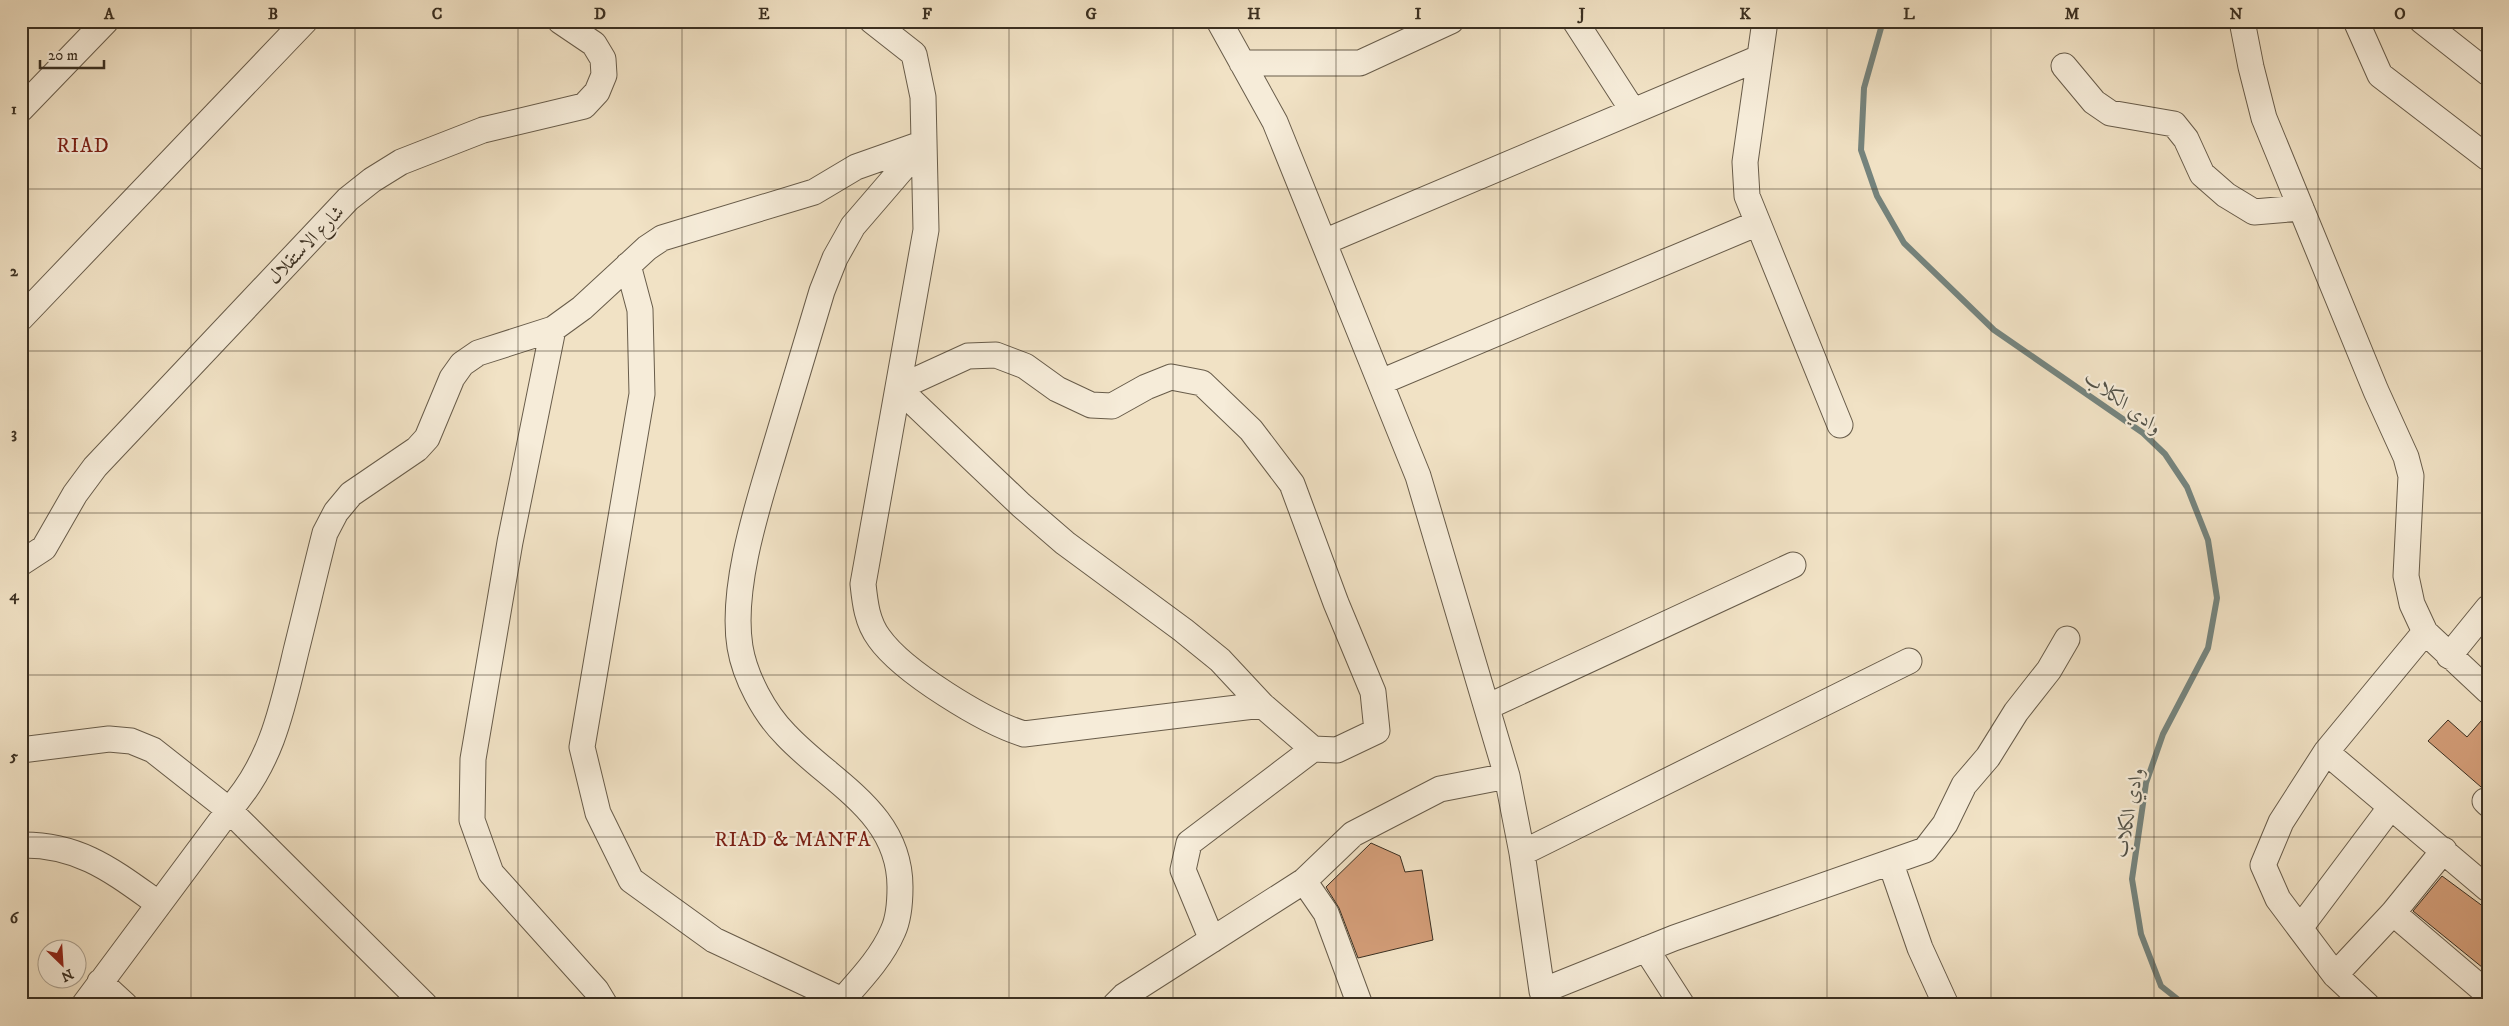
<svg xmlns="http://www.w3.org/2000/svg" width="2509" height="1026" font-family="'IM FELL DW Pica',Amiri,serif">
  <style>
    .lines { fill: none; stroke-linecap: round; stroke-linejoin: round }
    .stream { stroke: #75847e; stroke-width: 6 }
    .building { fill: #d39d78; stroke: #3a2f21 }
    .minor-casing { stroke: #685c4a; stroke-width: 27 }
    .minor { stroke: #f6ecd9; stroke-width: 25 }
    .grid { fill: none; stroke: #3a2f21; stroke-width: 1; stroke-opacity: 0.55 }
    .labels { text-anchor: middle; stroke-width: 4.5; stroke-linejoin: round; paint-order: stroke }
    .street-label { font-size: 19px; fill: #3a2f21; stroke: #f6ecd9 }
    .neighbourhood-label { font-size: 20px; letter-spacing: 1px; fill: #7a1f14; stroke: #f6ecd9 }
    .water-label { font-size: 20px; font-style: italic; fill: #525248; stroke: #f6ecd9 }
    .neatline { fill: none; stroke: #3a2f21; stroke-width: 2 }
    .grid-label { font-size: 16px; text-anchor: middle; font-weight: bold; fill: #3a2f21 }
  </style>
  <rect width="100%" height="100%" fill="#f1e2c5"/>
  <filter id="stains"><feTurbulence type="fractalNoise" baseFrequency=".004" numOctaves="4"/><feColorMatrix values="0 0 0 0 .2 0 0 0 0 .09 0 0 0 0 .02 0 0 0 .5 -.17"/></filter>
  <radialGradient id="worn" r=".72"><stop offset=".6" stop-color="#630" stop-opacity="0"/><stop offset="1" stop-color="#630" stop-opacity=".3"/></radialGradient>
  <g class="lines">
    <path class="stream" d="M1883 21 1864 88 1861 150 1877 196 1904 243 1994 330 2143 433 2165 454 2187 487 2208 540 2217 598 2208 648 2163 734 2146 783 2132 879 2141 934 2161 986 2185 1005"/>
  </g>
  <path class="building" d="M2488 713V787H2481L2428 741 2448 720 2467 737Z
    M1371 843 1400 856 1405 872 1422 870 1433 940 1358 958 1339 908 1326 887Z
    M2442 876 2488 910V972L2413 911Z"/>
  <g class="lines">
    <defs>
      <path id="minor" d="M872 21 914 54 923 97 926 230 863 584C865 603 867 622 879 638 903 672 985 722 1024 734L1262 705
        M1219 21 1275 122 1418 476 1507 776 1522 853 1542 991 1546 1005
        M1575 21 1633 111
        M1765 21 1745 162 1747 196 1840 425
        M2242 21 2251 67 2264 118 2376 391 2406 457 2411 476 2406 576 2412 604 2425 632 2488 691
        M2356 21 2380 75 2488 158
        M2422 21 2488 73
        M1242 63H1360L1451 21
        M2064 66 2094 102 2110 113 2174 124 2186 139 2202 174 2226 195 2254 212 2301 208
        M21 109 106 21
        M1324 242 1759 58
        M628 265 640 310 642 394 582 747 598 813 631 880 714 940 842 1000
        M21 318 305 21
        M553 329 510 542 473 759 472 820 491 873 596 990 605 1005
        M996 355 1025 366 1057 389 1091 405 1112 406 1146 387 1171 377 1202 383 1251 430 1292 484 1336 603 1373 692 1377 731 1337 750 1313 749 1262 705 1220 660 1183 630 1065 543 1021 505 898 388 968 356Z
        M1381 382 1758 223
        M21 563 44 548 75 494 95 467 315 234 348 199 372 180 401 162 483 130 584 106 597 92 604 75 603 59 594 44 560 21
        M2449 656 2488 608
        M1487 707 1793 565
        M21 750 109 739 131 741 153 750 229 810 425 1005
        M2326 752 2488 889
        M2485 801 2488 804
        M21 845C80 844 114 872 159 904
        M1522 853 1909 661
        M1891 864 1920 948 1946 1005
        M1304 881 1326 913 1360 1005
        M2393 913 2488 994
        M2300 928 2390 808
        M1212 940 1183 870 1189 843 1313 749
        M1646 949 1682 1005
        M2335 975 2393 913 2444 850
        M100 982 125 1005
        M1542 991 1674 938 1925 850 1945 824 1964 785 1988 757 2016 712 2049 670 2067 639
        M84 1005 229 810C271 764 282 710 296 651 306 611 315 572 325 533L336 512 351 494 417 449 427 438 452 378 462 364 478 353 553 329 582 308 647 248 662 238 814 192 856 167 924 143
        M838 1005C858 982 881 959 893 931 899 918 900 901 900 887 900 812 831 783 786 735 764 713 745 677 740 647 731 591 755 514 771 461 788 404 805 347 822 291L835 258 853 226 921 147
        M1115 1005 1124 996 1304 881 1353 834 1440 789 1507 776
        M2367 1005 2335 975 2278 899 2263 865 2281 822 2326 752 2425 632"/>
    </defs>
    <use href="#minor" class="minor-casing"/>
    <use href="#minor" class="minor"/>
  </g>
  <path class="grid" d="M191 21V1005M355 21V1005M518 21V1005M682 21V1005M846 21V1005M1009 21V1005M1173 21V1005M1336 21V1005M1500 21V1005M1664 21V1005M1827 21V1005M1991 21V1005M2154 21V1005M2318 21V1005M21 189H2488M21 351H2488M21 513H2488M21 675H2488M21 837H2488"/>
  <g class="labels">
    <g class="street-label">
      <text transform="translate(305 244) rotate(-46)" y="7">شارع الاستقلال</text>
    </g>
    <g class="neighbourhood-label">
      <text x="83" y="152">RIAD</text>
      <text x="793" y="846">RIAD &amp; MANFA</text>
    </g>
    <g class="water-label">
      <text transform="translate(2124 402) rotate(37)" y="7">وادي الكلاب</text>
      <text transform="translate(2128 812) rotate(-79)" y="7">وادي الكلاب</text>
    </g>
  </g>
  <rect width="2509" height="1026" fill="none" stroke="#f1e2c5" stroke-width="55"/>
  <g transform="translate(62 964) rotate(155)"><circle r="24" fill="#f6ecd9" stroke="#aba08f"/>
  <path d="M0-4L9 19L0 12L-9 19Z" fill="#8f2418"/>
  <text y="-8" font-size="14" font-weight="bold" text-anchor="middle" fill="#3a2f21">N</text>
  </g>
  <path d="M40 60v8h64v-8" fill="none" stroke="#3a2f21" stroke-width="2.5"/>
  <text x="48" y="60" font-size="15" fill="#3a2f21" stroke="#f6ecd9" stroke-width="4" paint-order="stroke">20 m</text>
  <rect x="28" y="28" width="2454" height="970" class="neatline"/>
  <g class="grid-label">
    <text x="109" y="19">A</text>
    <text x="273" y="19">B</text>
    <text x="437" y="19">C</text>
    <text x="600" y="19">D</text>
    <text x="764" y="19">E</text>
    <text x="927" y="19">F</text>
    <text x="1091" y="19">G</text>
    <text x="1254" y="19">H</text>
    <text x="1418" y="19">I</text>
    <text x="1582" y="19">J</text>
    <text x="1745" y="19">K</text>
    <text x="1909" y="19">L</text>
    <text x="2072" y="19">M</text>
    <text x="2236" y="19">N</text>
    <text x="2400" y="19">O</text>
    <text x="14" y="114">1</text>
    <text x="14" y="276">2</text>
    <text x="14" y="438">3</text>
    <text x="14" y="600">4</text>
    <text x="14" y="761">5</text>
    <text x="14" y="923">6</text>
  </g>
  <rect width="100%" height="100%" filter="url(#stains)"/>
  <rect width="100%" height="100%" fill="url(#worn)"/>
</svg>
